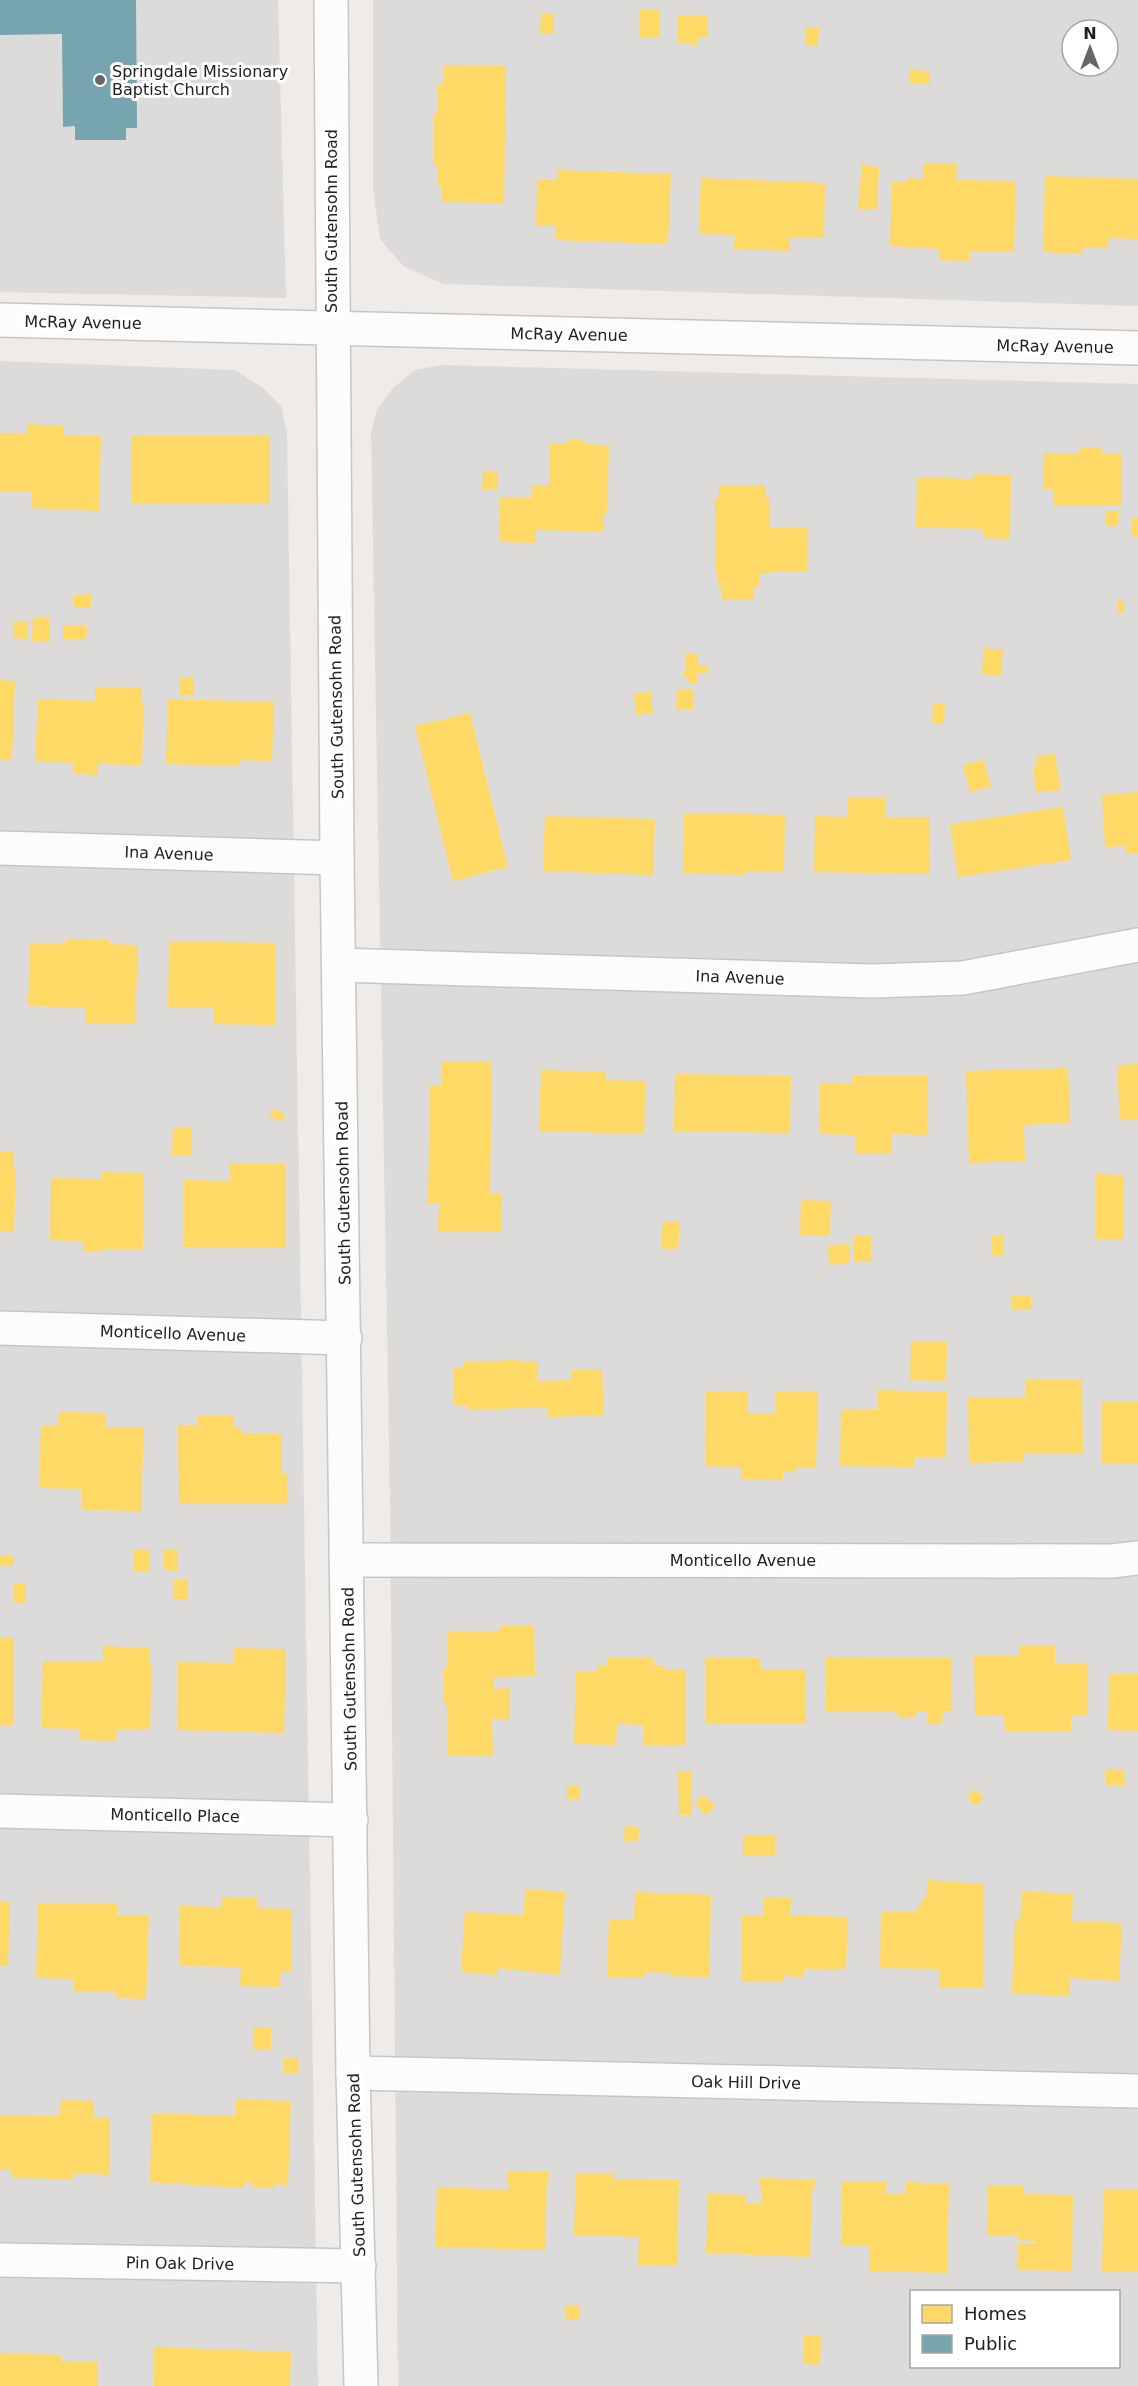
<svg xmlns="http://www.w3.org/2000/svg" width="1138" height="2386" font-family="'DejaVu Sans',sans-serif">
  <style>
    .residential { fill: #dddbda; fill-rule: evenodd }
    .religious { fill: #dcdbda }
    .homes { fill: #ffd966 }
    .public { fill: #76a5af }
    .lines { fill: none; stroke-linecap: round; stroke-linejoin: round }
    .minor-casing { stroke: #c7c6c4; stroke-width: 36 }
    .tertiary-casing { stroke: #c7c6c4; stroke-width: 36 }
    .minor { stroke: #fcfcfc; stroke-width: 33 }
    .tertiary { stroke: #fcfcfc; stroke-width: 33 }
    .poi-dot { fill: #686766; stroke: #fff; stroke-width: 2 }
    .labels { text-anchor: middle; stroke-width: 6; stroke-linejoin: round; paint-order: stroke }
    .poi-label { font-size: 16px; fill: #202020; stroke: #fff; text-anchor: start }
    .street-label { font-size: 16px; fill: #202020; stroke: #fff }
  </style>
  <rect width="100%" height="100%" fill="#eeebe8"/>
  <path class="residential" d="M373 0H1138V306L443 284 403 266 380 239 373 190ZM1072 30H1108V66H1072Z
    M0 361 235 370 263 388 281 406 287 433 318 2386H0Z
    M443 365 1138 384V2386H398L390 1500 371 433 377 410 393 388 415 370ZM912 2292H1118V2366H912Z"/>
  <path class="religious" d="M0 0H278L286 298 0 292Z"/>
  <path class="homes" d="M640 9H659V38L639 37Z
    M541 13H554L553 34H540Z
    M678 15 708 16 707 38 698 37 697 45 678 43Z
    M1085 21H1103L1102 30H1085Z
    M806 28H819L818 46H805Z
    M444 65 506 66 504 203 442 202V186H438V166H433V113H437L438 83H444Z
    M909 70 930 71V84H909Z
    M923 163 957 164 956 180 1016 181 1014 252 970 251 969 261 939 260V249L890 246 892 181 907 182V178L923 179Z
    M862 164 879 168 877 210 858 209Z
    M558 170 671 174 668 244 556 240V226H536L537 180H558Z
    M1045 176 1138 179V239L1109 238 1108 248 1083 247 1082 254 1043 252Z
    M701 178 825 183 824 237H790V251L734 249 735 235 699 234Z
    M27 424 64 426V435L101 436 99 511 32 508V492L0 491V433H27Z
    M131 436H269V504L131 503Z
    M567 439H583V444L609 445 607 514H604V532L536 530V543L499 542 500 497 532 498V485H549L550 443 567 444Z
    M1079 447H1101V454H1121V506H1053V490H1043V453H1079Z
    M483 471H498L497 489H482Z
    M973 474 1011 475 1010 539 983 538V529L916 527 917 477 973 479Z
    M719 485H765V498H770V527L808 528 807 572 769 571V574H759V588H754V600H721V586H718V572H715V498H719Z
    M1106 511H1119L1118 526H1106Z
    M1132 517H1138V537L1131 536Z
    M91 594V608H74L73 595Z
    M1117 600 1124 601V613H1117Z
    M33 618H49V642L32 641Z
    M13 621H28V639L13 638Z
    M63 625 87 626 86 639H63Z
    M984 648 1003 650 1001 676 982 674Z
    M685 654H698V665H708L709 672 697 673 698 684H689L688 677H684V672H686Z
    M179 678H194V695H179Z
    M0 680 15 681 12 760H0Z
    M95 687 142 688 141 703H144L142 765 98 764V775L74 774V763L35 761 38 699 95 701Z
    M677 689 694 690 693 709H676Z
    M651 692 653 713 636 715 634 693Z
    M168 699 274 702 272 761 240 760V766L166 764Z
    M933 703H945L944 724H932Z
    M470 713 508 867 453 881 415 726Z
    M1055 754 1061 790 1036 792 1033 766H1037L1036 756Z
    M984 760 991 787 970 792 963 765Z
    M1138 792V853L1125 854V846L1105 847 1102 795Z
    M848 798H885V817H930L929 874 814 872 815 816 847 817Z
    M1063 807 1071 860 958 877 950 824Z
    M684 813 785 815 784 872 745 871V875L683 873Z
    M545 816 655 819 653 875 543 871Z
    M66 939 109 940V944L138 945 135 1024 85 1023V1008L28 1006 30 943 65 944Z
    M169 941 276 943 275 1025 214 1024V1008L168 1007Z
    M442 1061 492 1062 490 1194H502L501 1232 438 1231 439 1203H428L430 1086H442Z
    M1138 1064V1119L1120 1120 1117 1065Z
    M1068 1068 1070 1123 1024 1125 1025 1161 969 1163 966 1071Z
    M541 1070 605 1072V1080L646 1081 644 1134 539 1131Z
    M675 1074 791 1076 790 1133 674 1131Z
    M852 1076H928L927 1135 892 1134V1154H856V1135L819 1134 820 1083 853 1084Z
    M272 1109 285 1114 283 1121 270 1117Z
    M173 1127H192L191 1156H172Z
    M0 1152H14V1170H16L14 1232 0 1231Z
    M230 1164H286L285 1248 184 1247V1180L230 1181Z
    M101 1172 144 1173 143 1249H102V1252H83V1241L50 1240 51 1178 101 1179Z
    M1096 1174 1124 1175 1123 1239H1095Z
    M801 1200 831 1201 830 1236 800 1235Z
    M663 1221 680 1222 678 1250 661 1248Z
    M1003 1235 1004 1256H992L991 1236Z
    M853 1236H871V1262H853Z
    M850 1244V1263L829 1265 828 1245Z
    M1012 1295H1031V1310H1012Z
    M911 1342H947L946 1381 910 1380Z
    M518 1360V1362L538 1361V1381L572 1380V1370L602 1369 604 1415 548 1417V1407L467 1410V1405H454L453 1368 464 1367V1362Z
    M1026 1380H1082L1083 1454H1024V1462L969 1463 968 1398H1026Z
    M878 1390 947 1392 946 1457H915L914 1467 840 1466 841 1409 878 1410Z
    M706 1391 748 1392 747 1413H775L776 1391 818 1392 816 1467H795V1472H783V1480L741 1479V1467L705 1466Z
    M1102 1401H1138V1463H1102Z
    M59 1412 106 1413V1427H144L141 1511 81 1510 82 1489 39 1488 41 1425H58Z
    M198 1416H233V1427H241V1433H281V1474H287V1503L179 1504 178 1425H198Z
    M164 1549H177V1571L164 1570Z
    M134 1550H150V1571H134Z
    M0 1555H14V1566H0Z
    M173 1580H188L187 1599H173Z
    M14 1584H26V1603L13 1602Z
    M499 1626H534L535 1676 493 1677V1689L509 1688V1720H492L493 1755H448L447 1703H444V1668H448L447 1632 499 1631Z
    M0 1637 14 1638 13 1725H0Z
    M103 1646 149 1648V1664H152L150 1730 117 1729 116 1741 79 1740V1729L41 1728 43 1661 103 1662Z
    M1019 1646H1055V1664H1088V1715H1071V1731L1005 1732 1004 1715H975L974 1656H1019Z
    M234 1648 286 1649 284 1733 177 1730 178 1662 234 1663Z
    M826 1657 952 1658V1711H943L942 1724H928V1711H915V1717H898V1712L825 1711Z
    M608 1658H653V1665H664V1670H686L685 1746 643 1745 644 1725 617 1724 616 1745 574 1744 576 1671H597V1665H608Z
    M705 1658H760L761 1670H806V1724H705Z
    M1109 1674H1138V1731L1108 1730Z
    M1124 1769 1125 1785H1106V1770Z
    M678 1771H692V1815H679Z
    M567 1785H580V1799H567Z
    M975 1789 984 1797 976 1806 967 1797Z
    M703 1795 715 1806 706 1815 695 1804Z
    M625 1826 639 1827 638 1842 624 1841Z
    M743 1835H775V1856H743Z
    M928 1880 984 1884 983 1988 939 1987V1969L880 1968 881 1911 915 1912 927 1895Z
    M525 1889 565 1892 560 1975 498 1968V1975L461 1972 465 1912 524 1915Z
    M1022 1891 1073 1894 1072 1921 1122 1923 1119 1981 1070 1978 1069 1996 1012 1993 1015 1920 1020 1921Z
    M635 1892 711 1895 709 1977 670 1976V1973L645 1972V1978L607 1977 609 1919H634Z
    M221 1897 257 1898V1908L292 1909 291 1971H281L280 1987 240 1986 241 1967 179 1966 180 1906 221 1907Z
    M764 1897 791 1898 790 1915 848 1917 846 1970 803 1969V1977L783 1976V1982L741 1981 742 1915H763Z
    M0 1902H10L8 1966H0Z
    M38 1903 117 1904V1915H149L146 1999 115 1998 116 1992 74 1991V1979L36 1978Z
    M253 2027H271V2049L253 2050Z
    M284 2058H298L299 2073H284Z
    M236 2099 291 2101 288 2185 275 2184V2188H253V2184H243V2188L150 2182 152 2113 235 2116Z
    M61 2100 93 2101V2117H110L109 2175 73 2173V2179L11 2178V2170H0V2115L60 2116Z
    M507 2171 550 2172V2179H547L545 2250 435 2247 437 2187 509 2190Z
    M576 2173 614 2174V2179L679 2180 677 2266 638 2265 639 2237 574 2235Z
    M759 2178 815 2180 814 2191 812 2190 810 2257 706 2253 708 2194 746 2195V2203L761 2204V2187H759Z
    M842 2181 887 2182 886 2193H905L906 2182 949 2184 947 2273 869 2271V2246L841 2245Z
    M988 2185H1023V2194L1073 2195 1072 2271 1017 2270 1018 2244H1036V2241L1018 2240V2236H987Z
    M1104 2189 1138 2190V2272L1102 2271Z
    M566 2305 580 2306 579 2320H566Z
    M804 2336H821L820 2365 803 2364Z
    M154 2347 291 2352 290 2386H153Z
    M0 2353 61 2355V2361L98 2362 97 2386H0Z"/>
  <path class="public" d="M0 0H136L137 128H126V140H75V126L63 127 62 34 0 35Z"/>
  <g class="lines">
    <defs>
      <path id="minor" d="M0 848 337 858
        M339 965 872 981 963 978 1138 945
        M0 1328 345 1338
        M348 1560 1112 1561 1138 1558
        M0 1811 351 1820
        M353 2073 1138 2091
        M0 2260 359 2266"/>
      <path id="tertiary" d="M331 0 337 858 353 2073 361 2386
        M0 320 1138 348"/>
    </defs>
    <use href="#minor" class="minor-casing"/>
    <use href="#tertiary" class="tertiary-casing"/>
    <use href="#minor" class="minor"/>
    <use href="#tertiary" class="tertiary"/>
  </g>
  <circle class="poi-dot" cx="100" cy="80" r="6"/>
  <g class="labels">
    <g class="poi-label">
      <text x="112" y="77">Springdale Missionary<tspan x="112" dy="18">Baptist Church</tspan></text>
    </g>
    <g class="street-label">
      <text transform="translate(331 221) rotate(-90)" y="6">South Gutensohn Road</text>
      <text transform="translate(83 322) rotate(1)" y="6">McRay Avenue</text>
      <text transform="translate(569 334) rotate(1)" y="6">McRay Avenue</text>
      <text transform="translate(1055 346) rotate(1)" y="6">McRay Avenue</text>
      <text transform="translate(336 707) rotate(-91)" y="6">South Gutensohn Road</text>
      <text transform="translate(169 853) rotate(2)" y="6">Ina Avenue</text>
      <text transform="translate(740 977) rotate(2)" y="6">Ina Avenue</text>
      <text transform="translate(343 1193) rotate(-91)" y="6">South Gutensohn Road</text>
      <text transform="translate(173 1333) rotate(2)" y="6">Monticello Avenue</text>
      <text x="743" y="1566">Monticello Avenue</text>
      <text transform="translate(349 1679) rotate(-91)" y="6">South Gutensohn Road</text>
      <text transform="translate(175 1815) rotate(1)" y="6">Monticello Place</text>
      <text transform="translate(746 2082) rotate(1)" y="6">Oak Hill Drive</text>
      <text transform="translate(356 2165) rotate(-92)" y="6">South Gutensohn Road</text>
      <text transform="translate(180 2263) rotate(1)" y="6">Pin Oak Drive</text>
    </g>
  </g>
  <rect x="910" y="2290" width="210" height="78" fill="#ffffff" stroke="#a6a6a6" stroke-width="1.5"/>
  <rect x="922" y="2305" width="30" height="18" fill="#ffd966" stroke="#a6a6a6" stroke-width="1.5"/>
  <text x="964" y="2320" font-size="18" fill="#202020">Homes</text>
  <rect x="922" y="2335" width="30" height="18" fill="#76a5af" stroke="#a6a6a6" stroke-width="1.5"/>
  <text x="964" y="2350" font-size="18" fill="#202020">Public</text>
  <g transform="translate(1090 48)"><circle r="28" fill="#ffffff" stroke="#a6a6a6" stroke-width="1.5"/>
  <path d="M0-4.5L10 22L0 15L-10 22Z" fill="#686766"/>
  <text y="-9" font-size="16" font-weight="bold" text-anchor="middle" fill="#202020">N</text>
  </g>
</svg>
